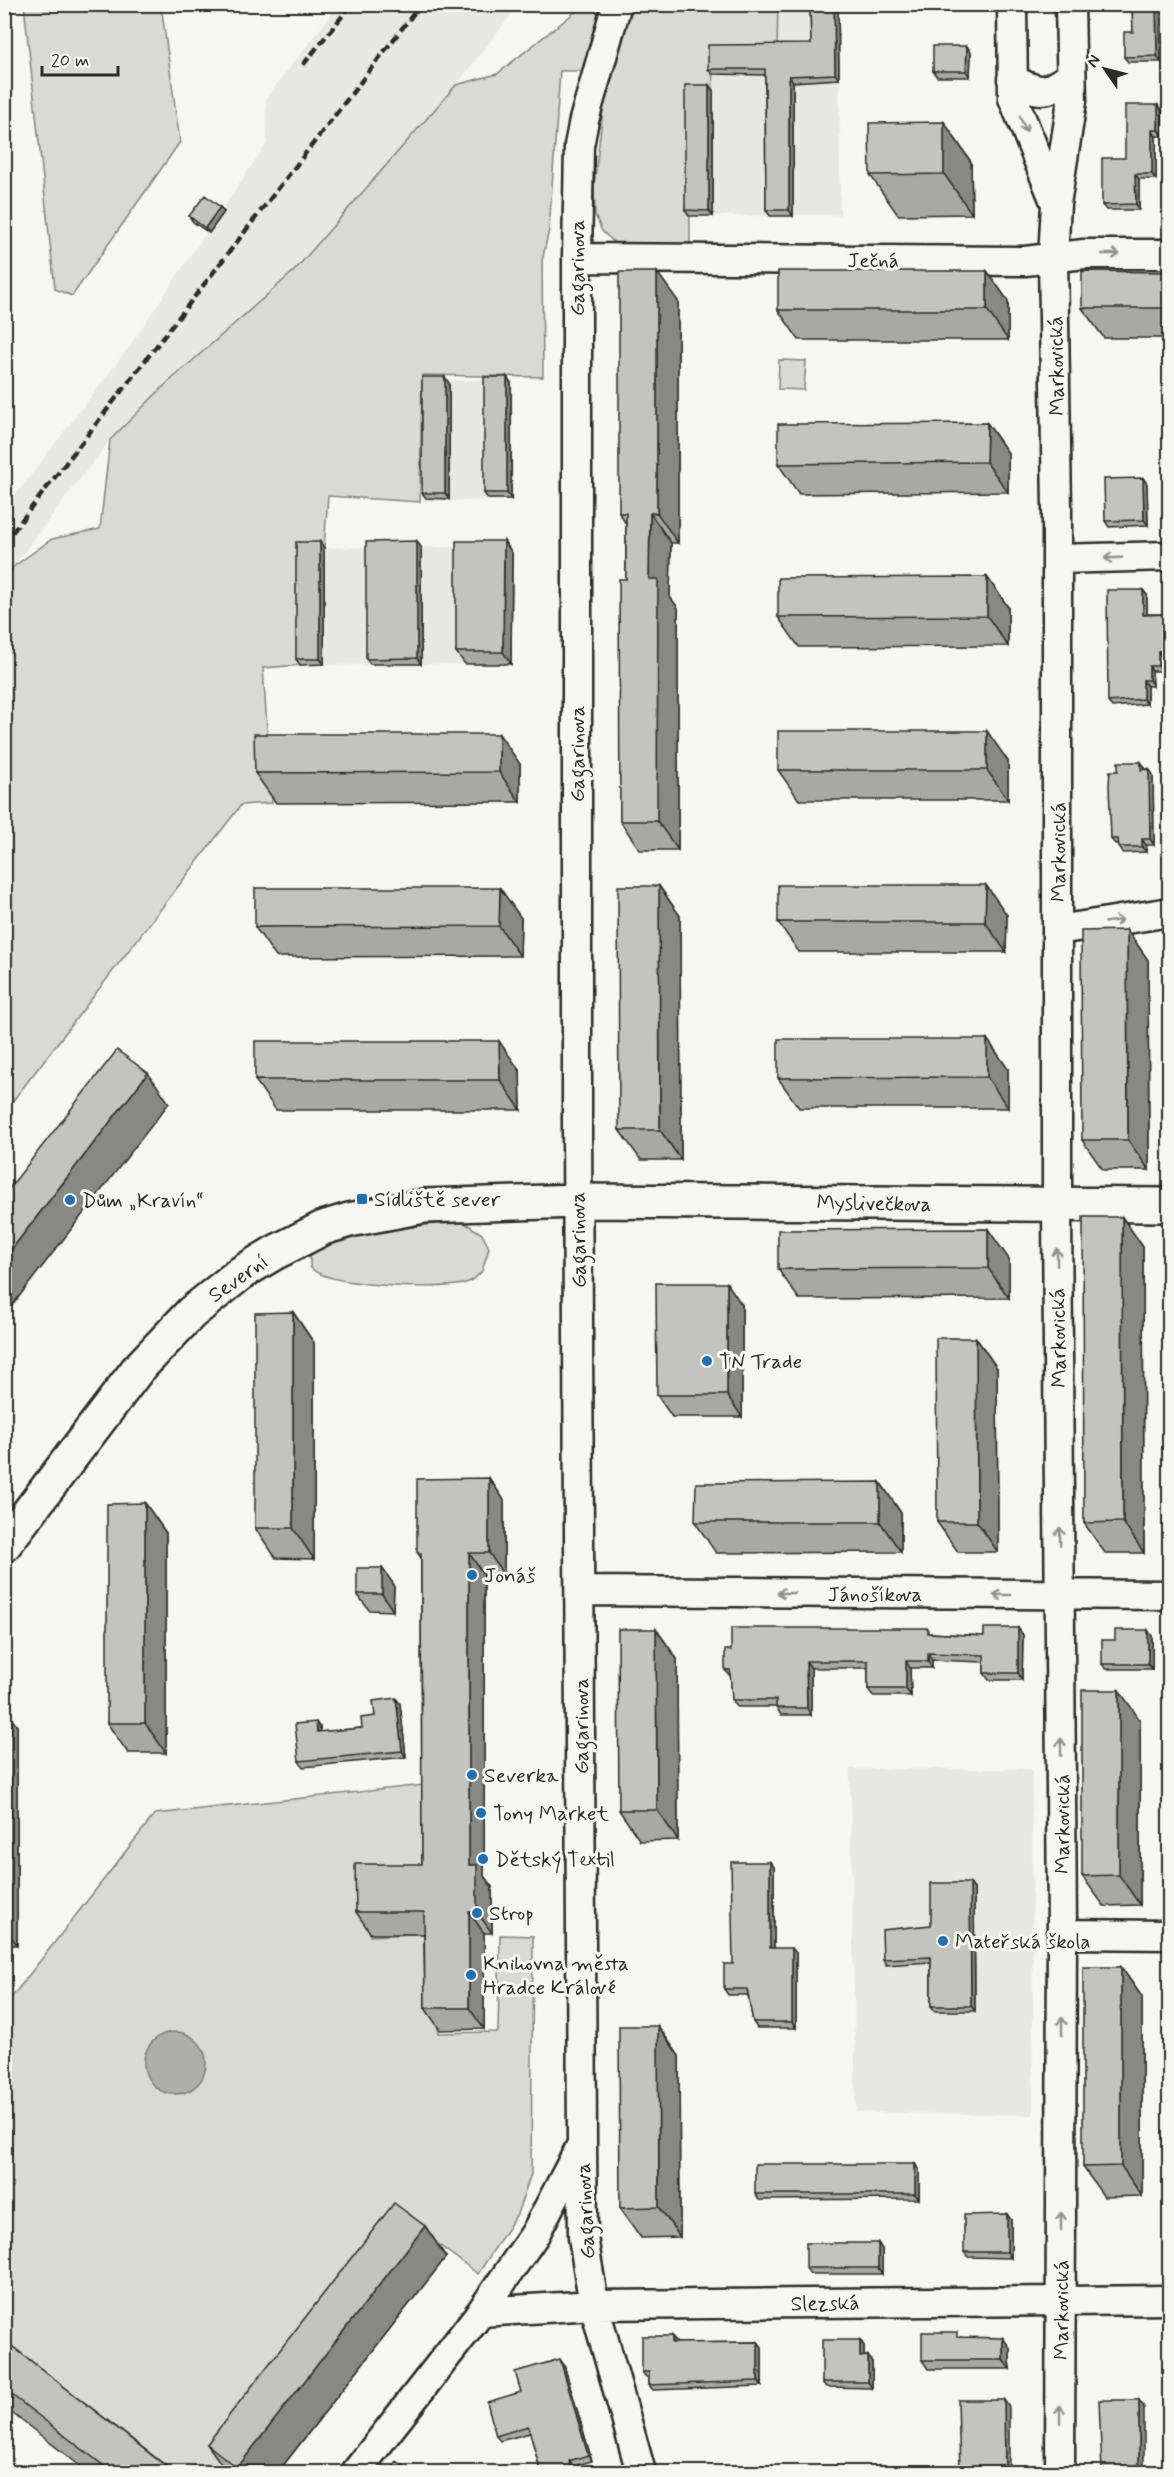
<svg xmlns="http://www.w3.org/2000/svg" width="1174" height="2477" font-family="Mynerve,sans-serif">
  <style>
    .built { fill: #e7e7e3 }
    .green { fill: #d9d9d5; stroke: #828280; stroke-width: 1.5 }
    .water { fill: #aeaeab; stroke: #7a7a78; stroke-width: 1.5 }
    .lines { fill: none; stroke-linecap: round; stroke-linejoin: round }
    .street-casing { stroke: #2b2b2b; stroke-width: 33 }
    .secondary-casing { stroke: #2b2b2b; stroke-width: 38 }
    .street { stroke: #f6f6f2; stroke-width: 28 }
    .secondary { stroke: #f6f6f2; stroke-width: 33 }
    .rail { stroke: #2b2b2b; stroke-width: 4.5; stroke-dasharray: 9 4.5; stroke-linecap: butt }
    .wall { fill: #a8a8a5; stroke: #2b2b2b; stroke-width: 1.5 }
    .shaded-wall { fill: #888886; stroke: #2b2b2b; stroke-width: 1.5 }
    .building { fill: #c3c3c0; stroke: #2b2b2b; stroke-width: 1.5 }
    .oneway { stroke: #90908e }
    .poi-dot { fill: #1f6fb2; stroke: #f6f6f2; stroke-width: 2 }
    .labels { text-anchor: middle; stroke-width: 6; stroke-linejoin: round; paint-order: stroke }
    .street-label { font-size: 21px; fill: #2b2b2b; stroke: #f6f6f2 }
    .poi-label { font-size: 21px; fill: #2b2b2b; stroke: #f6f6f2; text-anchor: start }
  </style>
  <rect width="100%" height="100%" fill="#f6f6f2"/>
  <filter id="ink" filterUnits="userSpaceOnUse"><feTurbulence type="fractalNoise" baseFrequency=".0167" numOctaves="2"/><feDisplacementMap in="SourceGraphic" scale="12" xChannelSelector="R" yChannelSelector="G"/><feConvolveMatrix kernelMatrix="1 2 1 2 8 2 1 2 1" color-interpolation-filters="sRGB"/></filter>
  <g filter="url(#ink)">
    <path class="built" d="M339 5H519L456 85 294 271 165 385 110 440 5 577V509L129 347 267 143 266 98Z
      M778 5H839L840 215 690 216 712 50H777Z
      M513 380V500L424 501V381Z
      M464 547 465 664 300 665V548Z
      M850 1769H1032L1033 2115 856 2112Z"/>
    <path class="green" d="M24 5H161L180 142 72 296 55 289Z
      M584 5H600L586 71H560L549 230 542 261 543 377 422 375 420 502 328 496 324 547 301 548 300 665 263 668 272 803 241 805 5 1111V578L13 567 52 539 100 529 110 440 165 385 294 271 456 85 497 74Z
      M630 5H778L777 50H712L713 91H689L690 247 617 245 602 231 595 215 594 186 604 101Z
      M779 360 806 361 804 390 778 389Z
      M462 1221 482 1234 489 1248 482 1271C477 1277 471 1282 463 1284 437 1290 326 1287 310 1267V1256C331 1234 429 1225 462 1221Z
      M433 1784V1880L369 1881 370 1936 436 1933 438 2033 498 2032 500 1935 533 1936 531 2174 517 2214 478 2274 412 2225 221 2472H158L5 2354 4 2007 155 1814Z"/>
    <path class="water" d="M144 2063a31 31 0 1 1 62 0a31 31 0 1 1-62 0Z"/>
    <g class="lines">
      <defs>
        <path id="street" d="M617 4 584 120 579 146 577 258V1128L582 2144 583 2237 594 2305 641 2472
          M1012 4 1013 98 1056 204
          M1012 79C1039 94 1046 94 1071 76
          M577 258 1025 261 1084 254H1170
          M1057 559 1170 556
          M1058 930 1170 912
          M580 1591 1170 1595
          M1062 1934 1170 1935
          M481 2312 594 2305 1170 2300
          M356 2472 481 2312 535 2234 581 2146
          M1060 2472 1062 1934 1057 1205V509L1053 257 1056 204 1072 101 1070 4"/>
        <path id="secondary" d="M4 1545 138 1369 191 1313 241 1273 274 1253 323 1228 349 1220 424 1206 578 1201 1170 1205"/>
      </defs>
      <use href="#street" class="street-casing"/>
      <use href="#secondary" class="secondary-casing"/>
      <use href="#street" class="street"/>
      <use href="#secondary" class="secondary"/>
      <path class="rail" d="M303 65 352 4
        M4 543 421 4"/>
    </g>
    <path class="wall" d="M810 4H838L839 79 793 82V216H770L766 210 765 75 712 74 708 69 811 44Z
      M1132 4 1161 62H1128L1124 57 1133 32Z
      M971 52 970 77H937L933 71Z
      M709 85 713 91V216H689L685 210Z
      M1162 111V136H1156V179H1139V210H1106L1102 205 1125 158Z
      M944 122 971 162 972 214 898 215 870 175Z
      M220 207 224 212 209 233 193 222 189 216Z
      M987 271 1008 301V340H799L778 310Z
      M1170 272V338H1104L1082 308Z
      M678 301V543H671L670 597 678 608V850H640L620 821 626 579V524L619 513Z
      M507 377 511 383V499H488L484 493Z
      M449 383V499L426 498 422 493Z
      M987 423 1008 453V492L799 494 778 464Z
      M1143 478 1147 484 1148 525 1109 527 1105 521Z
      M504 541 512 553 511 664H465L456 652Z
      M320 542 324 548V664L300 665 296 659Z
      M421 547V664H370L366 659Z
      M987 577 1008 607V646L799 647 778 617Z
      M1143 590 1147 595V614H1170V656H1162V671H1152L1153 686H1147V704L1112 707 1108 702Z
      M1008 761V800H799L778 770Z
      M1141 762 1145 768V769H1149L1153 775 1154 845H1146V852L1123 853 1119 847 1118 844H1115L1111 839 1118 771Z
      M520 764V802L276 803 255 773Z
      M659 886 680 916 681 1160H641L619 1130Z
      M1007 915 1006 952H799L778 922Z
      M521 918 520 956 276 957 255 927Z
      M1127 930 1148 960 1149 1170H1103L1082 1140Z
      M987 1039 1008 1069V1108H799L778 1078Z
      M520 1071 521 1110H276L255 1080Z
      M1122 1217 1143 1247 1144 1553H1105L1084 1523Z
      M1009 1259V1298L799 1299 778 1269Z
      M742 1305V1417H672L657 1395Z
      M293 1312 314 1343V1559L276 1558 255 1528Z
      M976 1338 997 1368 998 1552H958L937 1522Z
      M489 1478 504 1500V1575H484V1876L492 1887V1933H484V2029L440 2030 425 2008 424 1934H371L356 1912 422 1864 421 1558 417 1552Z
      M880 1482 901 1513V1552L716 1553 695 1522Z
      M145 1503 166 1533V1753H128L107 1723Z
      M382 1568 394 1585 393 1611 369 1610 357 1594Z
      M1018 1628 1023 1635 1022 1680H989L984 1673V1662L932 1660V1668H910L911 1696H873L868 1689V1668H811V1715H781L776 1707H737L732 1700 731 1677 725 1670 931 1633 984 1636Z
      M656 1629 677 1659 678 1840 640 1841 619 1810Z
      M1152 1636V1669H1106L1102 1664 1115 1640Z
      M400 1704 406 1757 303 1767 299 1761 320 1728V1732L362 1728 375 1716Z
      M4 1709 17 1726V1945H4Z
      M1140 1720V1905L1104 1906 1082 1876Z
      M770 1862 774 1867V1948L796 1953V2028H757L753 2022 748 1995H728L724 1989Z
      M974 1889 975 2011H935L931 2006V1962L886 1965 883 1959 931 1925Z
      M1121 1967 1142 1997V2196L1104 2197 1083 2167Z
      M658 2026 679 2056 680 2237 641 2238 620 2208Z
      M915 2164 919 2170V2199L759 2200 755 2194Z
      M1007 2214 1011 2220V2258L968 2257 964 2252Z
      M425 2226 446 2257 278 2472H227L207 2444Z
      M878 2243 882 2249V2274H810L806 2268Z
      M672 2336 676 2343 758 2342 762 2347V2386L653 2390 649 2385V2377H646L642 2372Z
      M960 2337 1010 2348V2369H928L922 2360Z
      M4 2340 174 2472H88L4 2407Z
      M860 2340 864 2346V2356H868L872 2362V2388L826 2387 822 2382Z
      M564 2365 592 2461 573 2466 574 2472H541L530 2433 500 2441 496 2436 521 2392Z"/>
    <path class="shaded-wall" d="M834 4H838L839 79 835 74Z
      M1156 4H1160L1161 62 1157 56Z
      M967 46 971 52 970 77 966 71Z
      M789 76 793 82V216L789 210Z
      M709 85 713 91V216L709 211Z
      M1158 105 1162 111V136L1158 130Z
      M944 122 971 162 972 214 944 174Z
      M1152 130 1156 136V179L1152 174Z
      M1135 174 1139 179V210L1136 204Z
      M220 207 224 212 209 233 205 228Z
      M987 271 1008 301V340L987 310Z
      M657 272 678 301V543L657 513Z
      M445 377 449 383V499L445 493Z
      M507 377 511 383V499L507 493Z
      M987 423 1008 453V492L986 462Z
      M1143 478 1147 484 1148 525 1144 520Z
      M650 513 671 543 670 597 678 608V850L657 821 649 579Z
      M417 541 421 547V664L417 658Z
      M504 541 512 553 511 664 503 652Z
      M320 542 324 548V664L320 659Z
      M987 577 1008 607V646L987 616Z
      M1143 590 1147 595V620L1143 615Z
      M1158 651 1162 656V671L1158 666Z
      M1149 666 1152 671 1153 686 1149 680Z
      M1143 680 1147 686V704L1143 699Z
      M987 731 1008 761V800L987 770Z
      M499 734 520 764V802L499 772Z
      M1141 762 1145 768V775L1141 770Z
      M1149 769 1153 775 1154 845 1150 839Z
      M1142 839 1146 845V852L1142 847Z
      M986 885 1007 915 1006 952 985 922Z
      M659 886 680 916 681 1160 660 1130Z
      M500 888 521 918 520 956 499 926Z
      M1127 930 1148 960 1149 1170 1128 1140Z
      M987 1039 1008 1069V1108L987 1077Z
      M499 1041 520 1071 521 1110 500 1080Z
      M148 1073 169 1103 4 1316V1259Z
      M1122 1217 1143 1247 1144 1553 1123 1522Z
      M988 1229 1009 1259V1298L988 1268Z
      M727 1283 742 1305V1417L727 1395Z
      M293 1312 314 1343V1559L293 1528Z
      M976 1338 997 1368 998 1552 977 1522Z
      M489 1478 504 1500V1575L489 1553Z
      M880 1482 901 1513V1552L880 1522Z
      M145 1503 166 1533V1753L145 1723Z
      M469 1553 484 1575V1876L492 1887V1933L477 1912 469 1865Z
      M382 1568 394 1585 393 1611 382 1594Z
      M1018 1628 1023 1635 1022 1680 1018 1673Z
      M656 1629 677 1659 678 1840 657 1810Z
      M1148 1630 1152 1636V1669L1148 1664Z
      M928 1653 932 1660V1668L928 1661Z
      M806 1661 811 1668V1715L807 1708Z
      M906 1661 910 1668 911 1696 906 1689Z
      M1119 1690 1140 1720V1905L1119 1875Z
      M396 1698 400 1704 406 1757 402 1751Z
      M4 1709 17 1726V1945L4 1927Z
      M316 1722 320 1728 321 1738 317 1732Z
      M770 1862 774 1867V1953L770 1948Z
      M970 1883 974 1889 975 2011 971 2006Z
      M469 1912 484 1933V2029L469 2008Z
      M792 1948 796 1953V2028L792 2022Z
      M1121 1967 1142 1997V2196L1121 2166Z
      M658 2026 679 2056 680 2237 659 2207Z
      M915 2164 919 2170V2199L915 2194Z
      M1007 2214 1011 2220V2258L1007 2252Z
      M425 2226 446 2257 278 2472H241L237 2468Z
      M878 2243 882 2249V2274L878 2268Z
      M672 2336 676 2342V2349L672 2343Z
      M1003 2338 1010 2348V2369L1003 2360Z
      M860 2340 864 2346V2362L860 2357Z
      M758 2342 762 2347V2386L758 2381Z
      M868 2356 872 2362V2388L868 2382Z
      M560 2359 564 2365 592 2461 588 2455Z
      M1004 2400 1009 2407V2472H1005Z
      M1139 2400 1144 2407V2467L1148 2472H1143L1139 2466Z
      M569 2461 573 2466 574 2472 571 2468Z"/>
    <path class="building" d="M810 4H834L835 74 789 76V210H766L765 69H708V45L811 44Z
      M1132 4H1156L1157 56 1124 57V32H1133Z
      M933 46H967L966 71H933Z
      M685 85H709V211L685 210Z
      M1125 105H1158V130H1152V174H1135L1136 204 1102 205V158H1125Z
      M944 122V174L870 175 869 123Z
      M205 195 220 207 205 228 189 216Z
      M778 271H987V310H778Z
      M1082 271 1170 272V308H1082Z
      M619 272H657V513H650L649 579H658L657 821H620L619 579H626V513H619Z
      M422 377H445V493H422Z
      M484 377H507V493H484Z
      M987 423 986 462 778 464V424Z
      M1143 478 1144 520 1105 521 1104 479Z
      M417 541V658L366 659V542Z
      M456 541H504L503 652H456Z
      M296 542H320V659H296Z
      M987 577V616L778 617V578Z
      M1107 590H1143V615L1170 614V650L1158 651V666H1149V680H1143V699L1108 702Z
      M778 731H987V770H778Z
      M254 734H499V772L255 773Z
      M1118 762H1141V770L1149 769 1150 839H1142V847H1119L1118 839H1111L1109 785 1110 771H1118Z
      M778 885H986L985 922H778Z
      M618 886H659L660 1130H619Z
      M255 888H500L499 926 255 927Z
      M1127 930 1128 1140H1082L1081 931Z
      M778 1039H987V1077L778 1078Z
      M255 1041H499L500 1080H255Z
      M117 1050 148 1073 4 1259V1195Z
      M1083 1217H1122L1123 1522 1084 1523Z
      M988 1229V1268L778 1269V1230Z
      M656 1283H727V1395H657Z
      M293 1312V1528H255V1313Z
      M936 1338H976L977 1522H937Z
      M489 1478V1553H469V1865H477V1912H469V2008H425L424 1912H356L355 1864H422L421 1553 417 1552V1479Z
      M880 1482V1522H695L696 1483Z
      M145 1503V1723H107V1504Z
      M357 1568H382V1594H357Z
      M731 1628H928V1633L984 1636V1628H1018V1673H984V1655L928 1653V1661H906V1689H868V1661H806L807 1708H776V1700H732L730 1670H725V1650H731Z
      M618 1629H656L657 1810H619Z
      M1115 1630H1148V1664H1102V1640H1115Z
      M1082 1690H1119V1875L1082 1876Z
      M396 1698 402 1751 299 1761 295 1724 316 1722 317 1732 362 1728 361 1718 375 1716 373 1701Z
      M731 1862H770V1948H792V2022H753L747 1989H724V1964H733Z
      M931 1883H970L971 2006H931V1957L883 1959 882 1930 931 1925Z
      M1083 1967H1121V2166L1083 2167Z
      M619 2026H658L659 2207 620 2208Z
      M755 2164H915V2194H755Z
      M394 2203 425 2226 237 2468 207 2444Z
      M1007 2214V2252H964V2215Z
      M806 2243H878V2268H806Z
      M922 2332H957V2337L1003 2338V2360H922Z
      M642 2336H672V2343L758 2342V2381L649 2385V2372H642Z
      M4 2340 172 2471 171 2472H112L4 2389Z
      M822 2340H860V2357L868 2356V2382H822Z
      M560 2359 588 2455 569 2461 571 2468 553 2472H541L528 2426 496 2436 487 2402 521 2392 515 2372Z
      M958 2400H1004L1005 2472H960Z
      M1099 2400H1139V2466H1143V2472H1102Z
      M397 2461 412 2472H389Z"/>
    <defs><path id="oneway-shaft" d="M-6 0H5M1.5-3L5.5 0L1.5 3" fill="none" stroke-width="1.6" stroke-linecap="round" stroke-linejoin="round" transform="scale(1.5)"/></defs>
    <g class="oneway">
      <use href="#oneway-shaft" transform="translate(1023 124) rotate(68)"/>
      <use href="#oneway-shaft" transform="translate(1111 254)"/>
      <use href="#oneway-shaft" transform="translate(1113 558) rotate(178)"/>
      <use href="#oneway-shaft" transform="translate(1114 921) rotate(-9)"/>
      <use href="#oneway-shaft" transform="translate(1057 1257) rotate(-91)"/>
      <use href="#oneway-shaft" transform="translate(1060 1536) rotate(-91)"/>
      <use href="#oneway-shaft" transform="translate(786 1593) rotate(-180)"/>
      <use href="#oneway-shaft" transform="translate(1002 1595) rotate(-180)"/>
      <use href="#oneway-shaft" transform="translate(1061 1747) rotate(-90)"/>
      <use href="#oneway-shaft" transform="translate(1062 2026) rotate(-90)"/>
      <use href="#oneway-shaft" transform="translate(1061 2221) rotate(-90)"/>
      <use href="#oneway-shaft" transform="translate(1060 2414) rotate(-90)"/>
    </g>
  </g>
  <g class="poi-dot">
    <rect x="356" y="1193" width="12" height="12" rx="3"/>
    <circle cx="70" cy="1200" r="6"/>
    <circle cx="707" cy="1361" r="6"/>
    <circle cx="472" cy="1575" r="6"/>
    <circle cx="472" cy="1775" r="6"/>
    <circle cx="481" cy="1813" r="6"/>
    <circle cx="483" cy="1859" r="6"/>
    <circle cx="477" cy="1913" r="6"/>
    <circle cx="943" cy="1941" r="6"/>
    <circle cx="471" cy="1975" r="6"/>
  </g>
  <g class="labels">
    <g class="street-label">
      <text x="873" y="267">Ječná</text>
      <text transform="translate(577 268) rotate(-90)" y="7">Gagarinova</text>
      <text transform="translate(1056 366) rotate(-91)" y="7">Markovická</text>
      <text transform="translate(577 754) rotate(-90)" y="7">Gagarinova</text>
      <text transform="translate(1058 852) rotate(-90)" y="7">Markovická</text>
      <text transform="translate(874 1203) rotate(1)" y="7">Myslivečkova</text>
      <text transform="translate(578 1240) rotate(-91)" y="7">Gagarinova</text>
      <text transform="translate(238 1278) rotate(-35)" y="7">Severní</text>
      <text transform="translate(1058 1338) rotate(-91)" y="7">Markovická</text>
      <text x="875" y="1601">Jánošíkova</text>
      <text transform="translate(581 1726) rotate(-90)" y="7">Gagarinova</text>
      <text transform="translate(1062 1824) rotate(-90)" y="7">Markovická</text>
      <text transform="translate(585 2211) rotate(-93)" y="7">Gagarinova</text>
      <text transform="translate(825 2303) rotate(-1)" y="7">Slezská</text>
      <text transform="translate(1061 2310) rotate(-90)" y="7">Markovická</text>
    </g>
    <g class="poi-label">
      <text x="374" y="1206">Sídliště sever</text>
      <text x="82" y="1207">Dům „Kravín“</text>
      <text x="719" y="1368">TN Trade</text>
      <text x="484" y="1582">Jonáš</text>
      <text x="484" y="1782">Severka</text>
      <text x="493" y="1820">Tony Market</text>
      <text x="495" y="1866">Dětský Textil</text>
      <text x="489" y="1920">Strop</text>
      <text x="955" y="1948">Mateřská škola</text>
      <text x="483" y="1970">Knihovna města<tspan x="483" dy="24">Hradce Králové</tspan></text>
    </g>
  </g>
  <rect width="1174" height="2477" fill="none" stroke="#f6f6f2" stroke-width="24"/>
  <rect x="12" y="12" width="1150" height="2453" fill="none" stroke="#2b2b2b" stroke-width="2" filter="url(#ink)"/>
  <g transform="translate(1105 69) rotate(305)" stroke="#f6f6f2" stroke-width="4.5" paint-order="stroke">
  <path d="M0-4.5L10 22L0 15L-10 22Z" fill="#2b2b2b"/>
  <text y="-9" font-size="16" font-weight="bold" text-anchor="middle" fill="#2b2b2b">N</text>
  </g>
  <path d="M42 66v9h76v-9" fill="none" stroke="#2b2b2b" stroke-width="3"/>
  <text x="51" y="66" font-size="18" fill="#2b2b2b" stroke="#f6f6f2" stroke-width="4.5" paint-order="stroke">20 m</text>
</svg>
